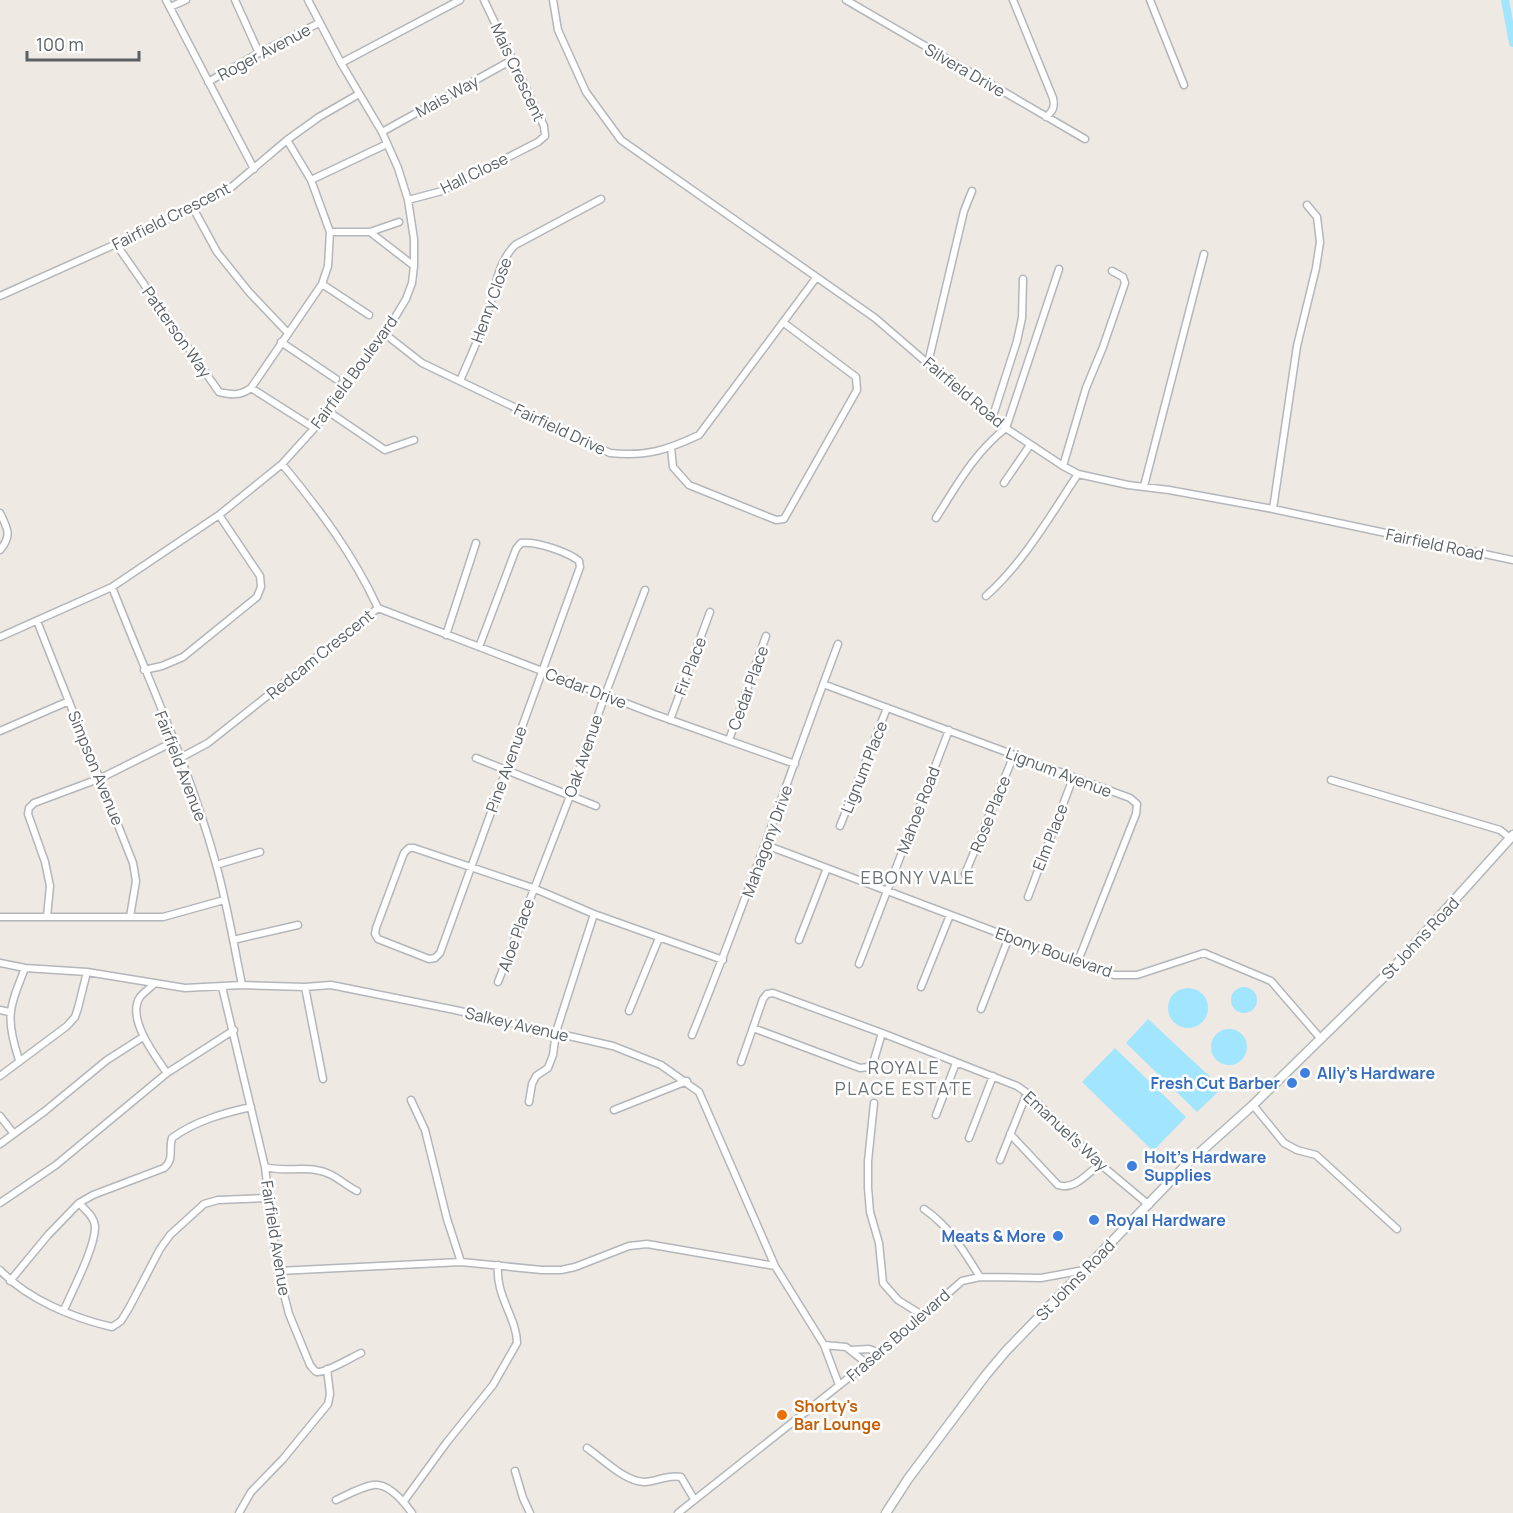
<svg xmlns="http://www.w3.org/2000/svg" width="1513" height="1513" font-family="Manrope,sans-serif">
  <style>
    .water { fill: #a1e5ff }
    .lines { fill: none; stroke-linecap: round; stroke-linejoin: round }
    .canal { stroke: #a1e5ff; stroke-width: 8 }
    .minor-casing { stroke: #b3b6ba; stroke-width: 9 }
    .secondary-casing { stroke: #b1b7ba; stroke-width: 11 }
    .minor { stroke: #fff; stroke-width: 6 }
    .secondary { stroke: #fff; stroke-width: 8 }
    .shop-dot { fill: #3f7fe0; stroke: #fff; stroke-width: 2 }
    .food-dot { fill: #e8710a; stroke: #fff; stroke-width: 2 }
    .labels { text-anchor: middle; stroke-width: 5; stroke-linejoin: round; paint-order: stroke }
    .street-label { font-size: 16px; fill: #5a6063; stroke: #fff }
    .shop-label { font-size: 16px; font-weight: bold; fill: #366cbe; stroke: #fff; text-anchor: start }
    .food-label { font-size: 16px; font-weight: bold; fill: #c56008; stroke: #fff; text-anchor: start }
    .neighbourhood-label { font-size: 18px; letter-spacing: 1.5px; fill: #6b7275; stroke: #fff }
  </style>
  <rect width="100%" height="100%" fill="#eee9e2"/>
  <path class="water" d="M1231 1000a13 13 0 1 1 26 0a13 13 0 1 1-26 0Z
    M1168 1008a20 20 0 1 1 40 0a20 20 0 1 1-40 0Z
    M1148 1019 1222 1088 1197 1112 1126 1043Z
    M1211 1047a18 18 0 1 1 36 0a18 18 0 1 1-36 0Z
    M1115 1048 1186 1117 1153 1151 1082 1082Z"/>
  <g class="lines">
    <path class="canal" d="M1505 0 1513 43"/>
    <defs>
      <path id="minor" d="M166 0 254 169
        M235 0 259 53
        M553 0 558 30 586 92 621 140 875 318 992 419 1063 466 1078 474 1128 485 1169 490 1273 509 1513 560
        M846 0 1085 139
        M1013 0 1053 98C1055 107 1053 111 1046 117
        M1150 0 1184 85
        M170 7 186 0
        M341 63 460 0
        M208 82 259 53 319 23
        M382 132 512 60
        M311 180 387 144
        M408 200 442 191 538 142 545 136 544 126 484 0
        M193 208 217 252 249 292 288 333
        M330 232H370L399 222
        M370 232 414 266
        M116 244 219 392C232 395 240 396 251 388L322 284 328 266 330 232 311 180 287 140
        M322 284 369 315
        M0 296 116 244 228 190 287 140 319 117 359 94
        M385 334 422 363 610 453C646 457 667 450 699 435L816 278
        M281 342 336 379
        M928 363 964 211 972 191
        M460 381C469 359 480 337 487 314 496 289 496 265 515 245L601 199
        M251 388 314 428
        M329 412 385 450 414 440
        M992 419 1017 341 1022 318 1023 279
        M671 448 673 467 689 485 776 520 784 519 857 390 856 377 784 323
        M282 464C320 510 353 554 378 608
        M1063 466 1086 388 1103 347 1125 283 1123 277 1112 271
        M1004 483 1030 445
        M1144 486 1204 254
        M1273 509 1297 346 1316 268 1320 242 1317 217 1307 205
        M0 513C8 529 12 536 0 550
        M936 518C957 485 975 452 1006 428L1059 269
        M112 587C148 679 190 769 216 864 227 904 234 945 242 985
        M986 596C1024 562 1050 516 1078 474
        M378 608 654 714 795 764
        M37 621 133 863 136 881 130 917
        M446 635 476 543
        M0 637 112 587 219 515 282 464 329 412 385 334 406 299 412 283 414 266V239L408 200 398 168 382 132 341 63 308 0
        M479 647 516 549 521 543C536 541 568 552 579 561L580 567 440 953 435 958 429 959 378 939 375 934 376 928 404 853 409 848H414L533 888 594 914 723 960
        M144 670 162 666 183 657 257 597 261 587 260 576 219 515
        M823 684 1130 798 1137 804 1136 814 1078 961
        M670 720 710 612
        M0 731 69 701
        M729 740 766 636
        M180 758 208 743 378 608
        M476 758 596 806
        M1331 780 1500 830 1510 838
        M840 826 887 708
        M766 845 1009 937 1114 975H1137L1204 953 1271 981 1321 1039
        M216 865 260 852
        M965 874 1014 755
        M1028 897 1073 778
        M0 917H163L224 900
        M47 917 50 886 45 862 28 814 29 808 34 803 101 778 173 742
        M233 940 298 925
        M799 940 827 868
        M0 963 25 968 87 972 185 988 242 985 305 987 331 985 455 1010 613 1046 661 1065 699 1092 775 1266 824 1345 839 1385
        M859 964 949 730
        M498 982 570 796 605 695 645 590
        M154 984C150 988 144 992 140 997 126 1018 155 1056 167 1073
        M222 987 265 1167 278 1271 289 1314 310 1365C312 1367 314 1371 317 1372 326 1373 352 1357 361 1353
        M305 987 323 1079
        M921 987 950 915
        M981 1009 1009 937
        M0 1010 9 1012
        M629 1011 659 938
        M753 1028 860 1068 868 1067 874 1060 882 1033
        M692 1035C745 906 789 775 838 644
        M19 1060C5 1017 9 1009 25 968
        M741 1062 763 999 767 994 773 993 882 1033 1017 1086 1027 1093 1100 1164 1149 1205
        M0 1076 67 1026 75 1017 78 1008 87 972
        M411 1100 425 1130 447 1219 461 1262
        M529 1102 532 1084 536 1076 548 1068 553 1055 556 1032 594 914
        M874 1103 868 1161V1188L870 1212 879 1243 883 1283 898 1300 922 1315
        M1253 1105 1284 1143 1297 1150 1316 1155 1397 1229
        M614 1110 687 1081
        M936 1115 956 1063
        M0 1116 14 1134
        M1010 1134 1058 1185C1074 1191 1088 1173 1100 1164
        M969 1138 993 1076
        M0 1144 45 1111 107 1060 143 1037
        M1000 1160 1027 1093
        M265 1167C282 1172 299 1167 316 1170 333 1172 343 1184 357 1191
        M0 1203 56 1165 167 1073 234 1030
        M924 1209C949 1226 964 1251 980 1277
        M0 1270C27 1299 73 1318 112 1327L121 1321 129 1308 160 1249 170 1235 204 1204 218 1200 268 1198
        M278 1271 461 1262 542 1270H561L575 1267 629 1246 647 1244 775 1266
        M10 1281 48 1235 79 1203 93 1195 164 1168C175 1159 168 1150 172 1138 195 1121 224 1113 251 1107
        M64 1310C72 1291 96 1246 95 1226 94 1216 85 1210 79 1203
        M824 1345 846 1347 865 1362
        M851 1350 869 1349 880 1353
        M587 1448C603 1459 624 1481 644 1482 657 1482 667 1474 681 1477L694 1499
        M515 1471 523 1498 530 1513
        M336 1500C347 1495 361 1487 373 1485 389 1483 404 1502 412 1513
        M404 1501 447 1442 493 1385 517 1343C517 1318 495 1296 498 1265
        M239 1513 251 1492 283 1459 328 1404 330 1394 327 1369
        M678 1513 880 1353 962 1281 980 1277 1041 1278 1084 1270"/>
      <path id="secondary" d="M886 1513 908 1479 985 1376 1006 1351 1187 1164 1253 1105 1395 966 1513 835"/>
    </defs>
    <use href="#minor" class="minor-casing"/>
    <use href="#secondary" class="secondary-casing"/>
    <use href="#minor" class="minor"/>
    <use href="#secondary" class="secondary"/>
  </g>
  <g class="shop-dot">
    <circle cx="1305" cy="1073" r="6"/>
    <circle cx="1292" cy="1083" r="6"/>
    <circle cx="1132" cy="1166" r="6"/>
    <circle cx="1094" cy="1220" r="6"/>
    <circle cx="1058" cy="1236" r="6"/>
  </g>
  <circle class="food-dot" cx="782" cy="1415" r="6"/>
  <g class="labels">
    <g class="street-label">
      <text transform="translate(264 52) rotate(-28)" y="6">Roger Avenue</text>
      <text transform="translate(965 70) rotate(30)" y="6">Silvera Drive</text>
      <text transform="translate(518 72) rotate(65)" y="6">Mais Crescent</text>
      <text transform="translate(447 96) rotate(-29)" y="6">Mais Way</text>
      <text transform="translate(474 173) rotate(-26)" y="6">Hall Close</text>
      <text transform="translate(171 216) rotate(-27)" y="6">Fairfield Crescent</text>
      <text transform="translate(491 300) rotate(-70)" y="6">Henry Close</text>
      <text transform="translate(177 332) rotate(55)" y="6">Patterson Way</text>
      <text transform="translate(354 372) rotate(-54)" y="6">Fairfield Boulevard</text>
      <text transform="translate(964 392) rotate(40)" y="6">Fairfield Road</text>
      <text transform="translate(560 429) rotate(25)" y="6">Fairfield Drive</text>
      <text transform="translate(1435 544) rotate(12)" y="6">Fairfield Road</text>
      <text transform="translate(320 654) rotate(-39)" y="6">Redcam Crescent</text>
      <text transform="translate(690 666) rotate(-69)" y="6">Fir Place</text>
      <text transform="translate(586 688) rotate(21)" y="6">Cedar Drive</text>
      <text transform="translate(748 688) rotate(-70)" y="6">Cedar Place</text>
      <text transform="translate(583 756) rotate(-71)" y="6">Oak Avenue</text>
      <text transform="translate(181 766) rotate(69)" y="6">Fairfield Avenue</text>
      <text transform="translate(864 767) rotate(-68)" y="6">Lignum Place</text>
      <text transform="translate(96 768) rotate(68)" y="6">Simpson Avenue</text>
      <text transform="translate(506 769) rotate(-70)" y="6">Pine Avenue</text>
      <text transform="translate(1059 772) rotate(21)" y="6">Lignum Avenue</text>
      <text transform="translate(918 810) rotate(-69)" y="6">Mahoe Road</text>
      <text transform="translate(990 814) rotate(-68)" y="6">Rose Place</text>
      <text transform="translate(1050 837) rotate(-69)" y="6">Elm Place</text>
      <text transform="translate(767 841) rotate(-70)" y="6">Mahagony Drive</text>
      <text transform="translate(516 935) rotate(-70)" y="6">Aloe Place</text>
      <text transform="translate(1420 938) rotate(-47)" y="6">St Johns Road</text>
      <text transform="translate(1054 952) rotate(19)" y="6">Ebony Boulevard</text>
      <text transform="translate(517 1024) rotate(13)" y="6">Salkey Avenue</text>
      <text transform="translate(1066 1131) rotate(43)" y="6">Emanuel's Way</text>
      <text transform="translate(276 1238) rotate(81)" y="6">Fairfield Avenue</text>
      <text transform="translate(1075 1280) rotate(-46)" y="6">St Johns Road</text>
      <text transform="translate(898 1335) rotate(-41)" y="6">Frasers Boulevard</text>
    </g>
    <g class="shop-label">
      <text x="1317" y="1079">Ally's Hardware</text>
      <text x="1280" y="1089" text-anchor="end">Fresh Cut Barber</text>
      <text x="1144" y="1163">Holt's Hardware<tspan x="1144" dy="18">Supplies</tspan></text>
      <text x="1106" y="1226">Royal Hardware</text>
      <text x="1046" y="1242" text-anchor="end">Meats &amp; More</text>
    </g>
    <g class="food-label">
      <text x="794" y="1412">Shorty's<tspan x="794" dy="18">Bar Lounge</tspan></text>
    </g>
    <g class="neighbourhood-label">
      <text x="918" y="884">EBONY VALE</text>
      <text x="904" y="1074">ROYALE<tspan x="904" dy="21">PLACE ESTATE</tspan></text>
    </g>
  </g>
  <path d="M27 51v9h112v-9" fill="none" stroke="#5a6063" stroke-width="3"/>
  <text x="36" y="51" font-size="18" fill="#5a6063" stroke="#ffffff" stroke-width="4.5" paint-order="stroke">100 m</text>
</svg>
